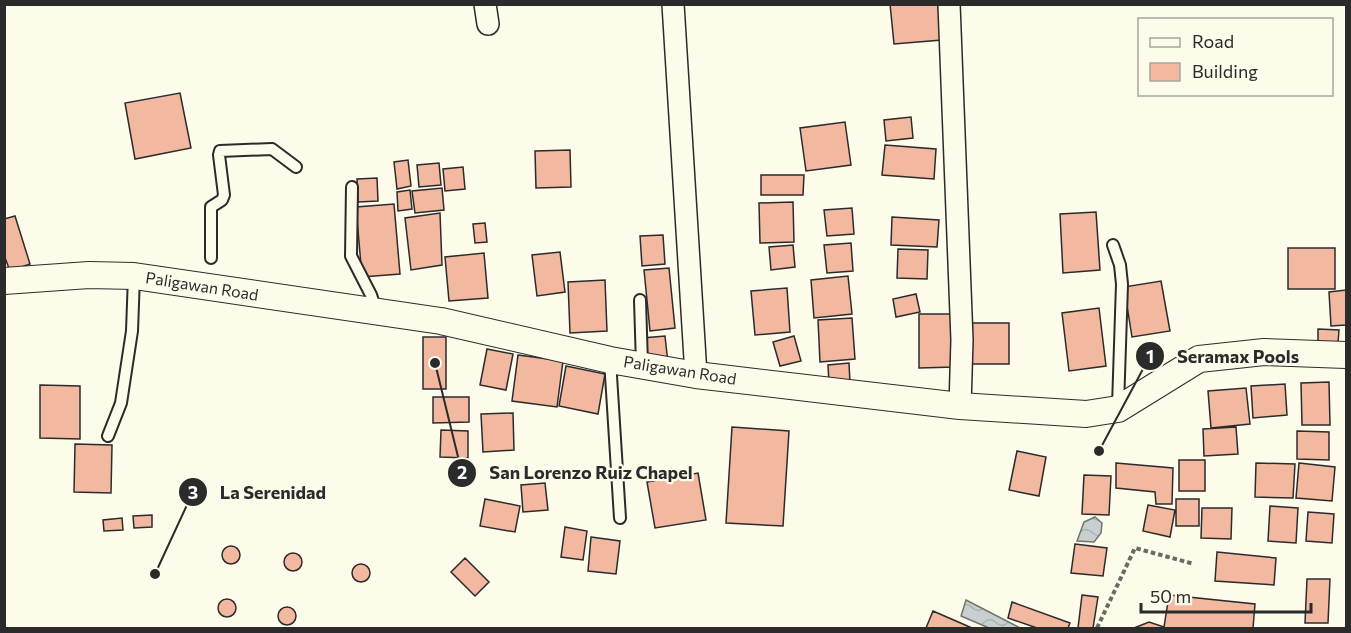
<svg xmlns="http://www.w3.org/2000/svg" width="1351" height="633" font-family="Commissioner,sans-serif">
  <style>
    .water { fill: url(#water-waves); stroke: #74746e; stroke-width: 1.5 }
    .building { fill: #f2b8a0; stroke: #2b2b2b; stroke-width: 1.5 }
    .lines { fill: none; stroke-linecap: round; stroke-linejoin: round }
    .service-casing { stroke: #2b2b2b; stroke-width: 14 }
    .minor-casing { stroke: #2b2b2b; stroke-width: 24 }
    .tertiary-casing { stroke: #2b2b2b; stroke-width: 28 }
    .path { stroke: #6a6964; stroke-width: 4; stroke-dasharray: 4.5 3; stroke-linecap: butt }
    .service { stroke: #fdfbea; stroke-width: 10 }
    .minor { stroke: #fdfbea; stroke-width: 21 }
    .tertiary { stroke: #fdfbea; stroke-width: 26 }
    .labels { text-anchor: middle; stroke-width: 4.5; stroke-linejoin: round; paint-order: stroke }
    .street-label { font-size: 16px; fill: #2b2b2b; stroke: #fdfbea }
    .leader { fill: none; stroke: #2b2b2b; stroke-width: 2 }
    .callout-dot { fill: #2b2b2b; stroke: #fdfbea; stroke-width: 2 }
    .mark-label { font-size: 18px; text-anchor: middle; font-weight: bold; fill: #fff }
    .callout-label { font-size: 18px; text-anchor: middle; font-weight: bold; fill: #2b2b2b; stroke: #fdfbea; stroke-width: 4.5; stroke-linejoin: round; paint-order: stroke }
  </style>
  <defs>
    <pattern id="water-waves" width="16" height="10" patternUnits="userSpaceOnUse" patternTransform="scale(1.5)"><rect width="16" height="10" fill="#c7d0d0"/><path d="M0 5q4-4 8 0t8 0" fill="none" stroke="#abb3b3"/></pattern>
  </defs>
  <rect width="100%" height="100%" fill="#fdfbea"/>
  <path class="water" d="M1095 517 1102 523 1101 533 1094 542 1077 541 1084 522Z
    M966 600 1020 628H989L961 616Z"/>
  <path class="building" d="M890 4H938L942 40 894 44Z
    M180 93 191 148 135 159 125 103Z
    M911 117 913 138 886 141 884 120Z
    M845 122 851 165 806 171 800 128Z
    M885 145 936 149 934 179 882 175Z
    M570 150 571 187 536 188 535 151Z
    M408 160 411 186 397 189 394 162Z
    M439 163 441 185 419 187 417 165Z
    M463 167 465 189 445 191 443 169Z
    M761 175H804L803 195H761Z
    M377 178 378 201 358 202 357 179Z
    M442 188 444 210 415 213 412 191Z
    M410 190 412 209 398 211 397 192Z
    M793 202 794 242 760 243 759 203Z
    M394 204 400 274 362 277 356 207Z
    M852 208 854 234 827 236 824 210Z
    M1096 212 1100 270 1063 273 1060 214Z
    M440 213 442 265 411 270 405 218Z
    M15 216 30 264 10 271 4 255V219Z
    M892 217 939 220 937 247 891 245Z
    M485 223 487 242 475 243 473 224Z
    M663 235 665 264 642 266 640 236Z
    M851 243 853 271 827 273 824 245Z
    M793 245 795 267 771 270 769 247Z
    M1288 248H1335V289H1288Z
    M898 249 928 250 927 279 897 278Z
    M560 252 565 292 537 296 532 255Z
    M484 253 488 298 449 301 445 257Z
    M669 268 675 328 650 331 644 270Z
    M848 276 852 314 814 318 811 280Z
    M605 280 607 331 570 333 568 282Z
    M1161 281 1170 331 1132 337 1124 287Z
    M787 288 790 332 755 335 751 291Z
    M1346 290V325L1331 326 1329 292Z
    M916 294 920 312 896 317 893 299Z
    M1099 308 1106 366 1069 371 1062 313Z
    M919 314H954L955 367 919 368Z
    M852 318 855 359 820 362 818 320Z
    M968 323H1009V364H968Z
    M1318 329 1339 330 1338 343 1318 342Z
    M665 336 668 363 645 365 642 338Z
    M794 336 801 361 780 366 773 342Z
    M423 337H446V389H423Z
    M487 349 513 354 506 390 480 385Z
    M518 355 563 361 557 407 512 401Z
    M849 363 850 383 829 384 828 365Z
    M566 366 605 374 598 414 559 406Z
    M1329 382 1330 425H1302L1301 383Z
    M1285 384 1287 415 1253 418 1251 386Z
    M40 385 80 386V439L40 438Z
    M1246 388 1250 424 1211 428 1208 391Z
    M433 397H469V422L433 423Z
    M513 413 514 450 483 452 481 414Z
    M732 427 789 431 783 526 726 523Z
    M1236 427 1238 454 1204 456 1203 429Z
    M441 430 468 431V458L440 457Z
    M1297 431 1329 432V460L1297 459Z
    M75 444 112 445 111 493 74 492Z
    M1017 451 1046 457 1039 496 1009 490Z
    M1179 460H1205V491H1179Z
    M1116 463 1173 468 1172 504H1156L1155 492 1116 488Z
    M1256 463 1295 464 1293 498 1255 497Z
    M1299 463 1335 467 1332 501 1296 498Z
    M698 473 706 520 655 528 647 482Z
    M1084 475 1111 476 1109 515 1082 514Z
    M545 483 548 510 523 512 521 485Z
    M485 499 520 506 515 532 480 526Z
    M1176 499H1199V526H1176Z
    M1148 505 1175 510 1170 537 1143 531Z
    M1270 506 1298 508 1296 543 1268 541Z
    M1202 508H1232L1231 539 1201 538Z
    M1308 512 1334 514 1332 543 1306 541Z
    M152 515V527L134 528 133 516Z
    M122 518 123 530 104 531 103 520Z
    M565 527 587 531 583 560 561 557Z
    M591 537 620 541 616 574 588 571Z
    M1075 544 1107 548 1103 576 1071 573Z
    M222 555a9 9 0 1 1 18 0a9 9 0 1 1-18 0Z
    M1217 552 1276 558 1274 585 1215 581Z
    M284 562a9 9 0 1 1 18 0a9 9 0 1 1-18 0Z
    M465 558 489 582 475 596 451 572Z
    M352 573a9 9 0 1 1 18 0a9 9 0 1 1-18 0Z
    M1307 579H1330L1328 623H1305Z
    M1082 595 1098 597 1093 628H1078Z
    M1169 595 1255 604 1253 628H1134L1149 622 1164 627Z
    M218 608a9 9 0 1 1 18 0a9 9 0 1 1-18 0Z
    M1012 602 1070 623 1068 628H1037L1008 618Z
    M278 616a9 9 0 1 1 18 0a9 9 0 1 1-18 0Z
    M933 611 972 628H926Z"/>
  <g class="lines">
    <defs>
      <path id="service" d="M352 187 351 256 371 295 376 310
        M1113 245 1120 265 1122 284 1118 406
        M211 258V207L222 200 224 195 219 155 220 151 272 149 296 167
        M640 300 642 365
        M610 360 620 518
        M108 436 121 403 132 331 134 276"/>
      <path id="minor" d="M485 4 488 24
        M673 4 696 375
        M949 4 962 340 960 406"/>
      <path id="tertiary" d="M4 281 89 275 134 276 441 321 610 360 696 375 960 406 1086 414 1118 409 1199 359 1264 352 1346 355"/>
    </defs>
    <use href="#service" class="service-casing"/>
    <use href="#minor" class="minor-casing"/>
    <use href="#tertiary" class="tertiary-casing"/>
    <path class="path" d="M1097 628 1135 548 1194 564"/>
    <use href="#service" class="service"/>
    <use href="#minor" class="minor"/>
    <use href="#tertiary" class="tertiary"/>
  </g>
  <g class="labels">
    <g class="street-label">
      <text transform="translate(202 286) rotate(9)" y="6">Paligawan Road</text>
      <text transform="translate(680 370) rotate(9)" y="6">Paligawan Road</text>
    </g>
  </g>
  <path class="leader" d="M1099 451L1150 356M435 363L462 473M155 574L193 492"/>
  <g class="callout-dot">
    <circle cx="1099" cy="451" r="6"/>
    <circle cx="435" cy="363" r="6"/>
    <circle cx="155" cy="574" r="6"/>
    <circle cx="1150" cy="356" r="15"/>
    <circle cx="462" cy="473" r="15"/>
    <circle cx="193" cy="492" r="15"/>
  </g>
  <g class="mark-label">
    <text x="1150" y="363">1</text>
    <text x="462" y="479">2</text>
    <text x="193" y="499">3</text>
  </g>
  <g class="callout-label">
    <text x="1238" y="363">Seramax Pools</text>
    <text x="591" y="479">San Lorenzo Ruiz Chapel</text>
    <text x="273" y="499">La Serenidad</text>
  </g>
  <rect width="1351" height="633" fill="none" stroke="#2b2b2b" stroke-width="12"/>
  <rect x="1138" y="18" width="195" height="78" fill="#fdfbea" stroke="#a9a89e" stroke-width="1.5"/>
  <rect x="1150" y="38" width="30" height="9" fill="#fdfbea" stroke="#a9a89e" stroke-width="1.5"/>
  <text x="1192" y="48" font-size="18" fill="#2b2b2b">Road</text>
  <rect x="1150" y="63" width="30" height="18" fill="#f2b8a0" stroke="#a9a89e" stroke-width="1.5"/>
  <text x="1192" y="78" font-size="18" fill="#2b2b2b">Building</text>
  <path d="M1141 603v9h170v-9" fill="none" stroke="#2b2b2b" stroke-width="3"/>
  <text x="1150" y="603" font-size="18" fill="#2b2b2b" stroke="#fdfbea" stroke-width="4.5" paint-order="stroke">50 m</text>
</svg>
